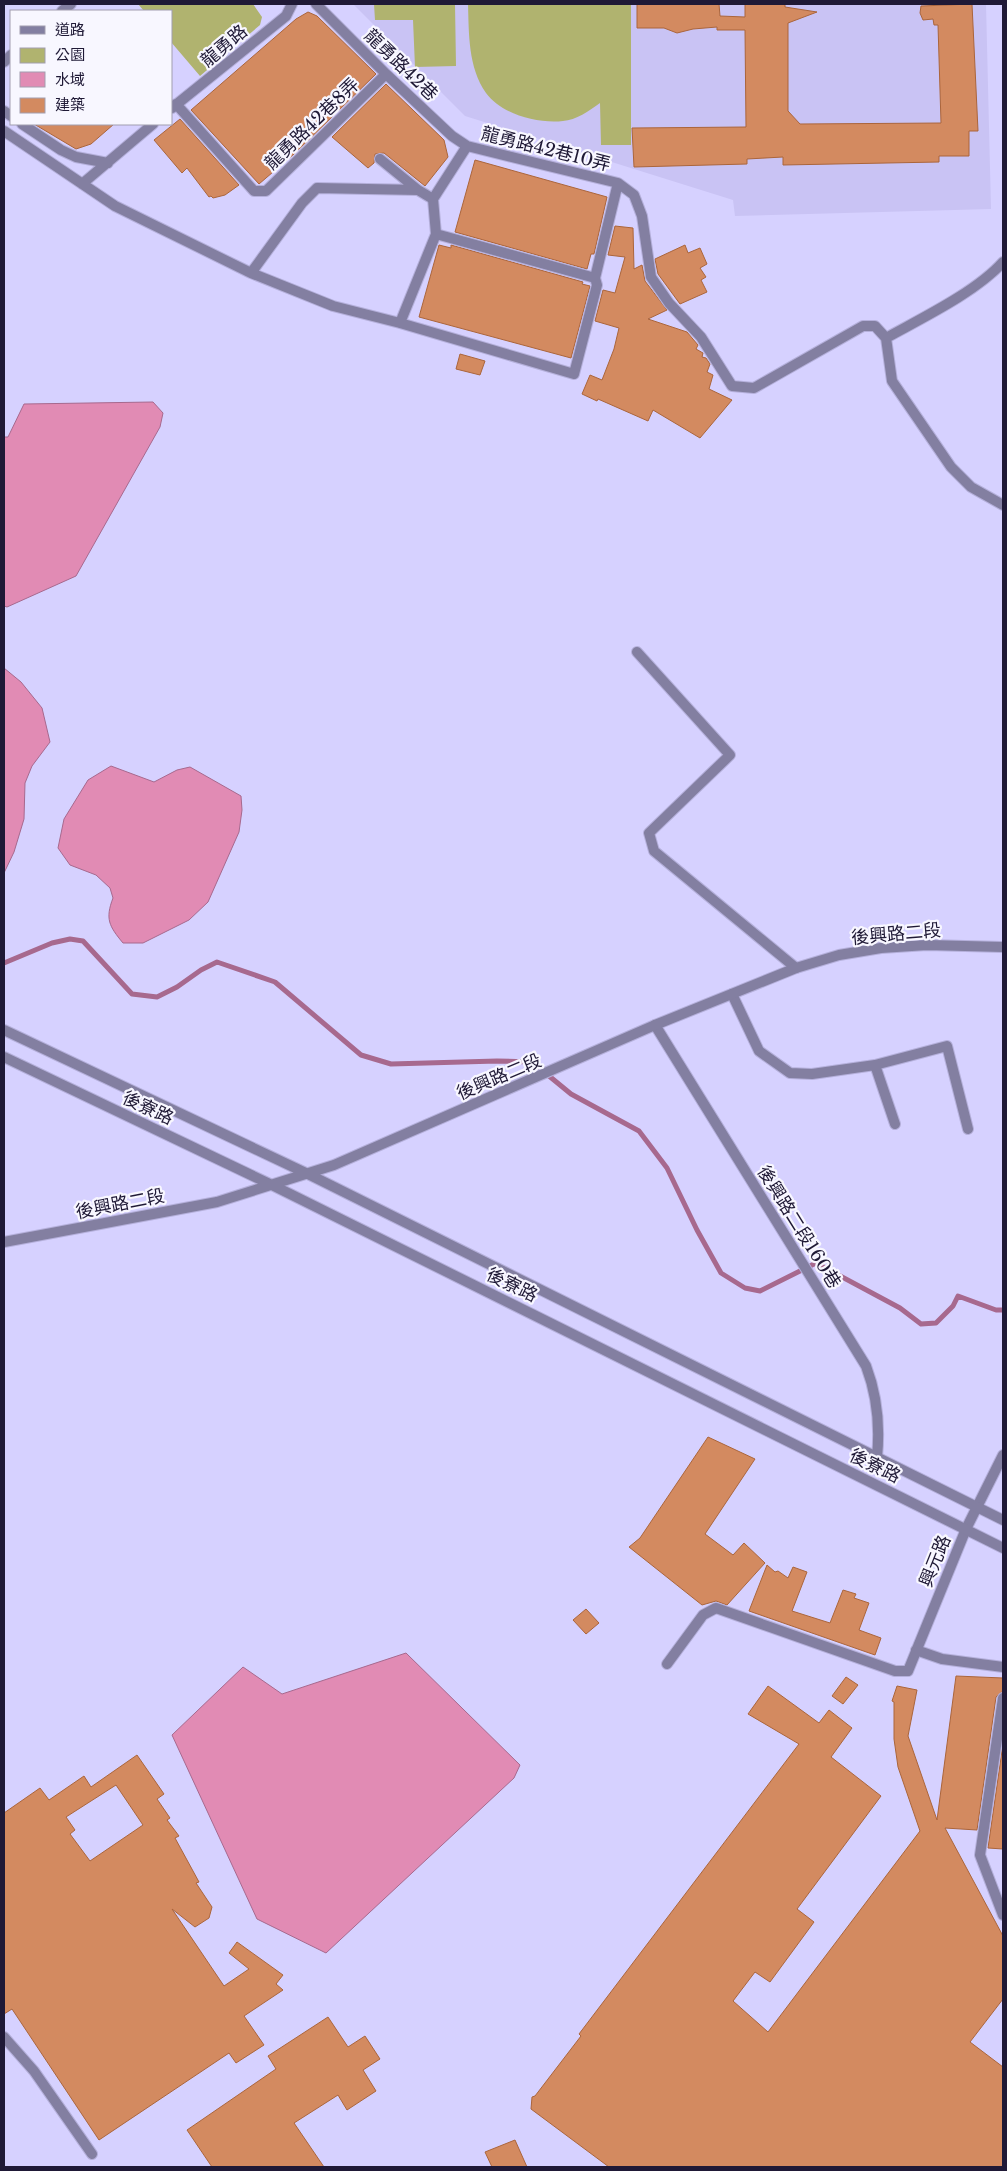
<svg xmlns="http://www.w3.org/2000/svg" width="1007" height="2171" font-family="'Libre Baskerville','Noto Sans TC',serif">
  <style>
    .built { fill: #c9c3f4 }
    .green { fill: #b0b36f }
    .water { fill: #e18bb4; stroke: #a7698e }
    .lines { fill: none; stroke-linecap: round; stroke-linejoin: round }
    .stream { stroke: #a7698e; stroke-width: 5 }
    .building { fill: #d38a60; stroke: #ab653b; fill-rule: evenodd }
    .service-casing { stroke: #b5b0db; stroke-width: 12 }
    .minor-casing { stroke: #b5b0db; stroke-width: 12 }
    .tertiary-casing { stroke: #b5b0db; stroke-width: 12 }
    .service { stroke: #837fa1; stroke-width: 10 }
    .minor { stroke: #837fa1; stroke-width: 10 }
    .tertiary { stroke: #837fa1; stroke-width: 10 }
    .labels { text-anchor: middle; stroke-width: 4.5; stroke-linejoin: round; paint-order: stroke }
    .street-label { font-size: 18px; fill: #1f1936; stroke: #f8f7ff }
  </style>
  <rect width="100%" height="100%" fill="#d6d1ff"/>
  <path class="built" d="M353 4H986L991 209 735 216 733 200 465 116Z"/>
  <path class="green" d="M138 4H253L262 17 260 25 200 76 171 42V11H144Z
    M374 4H455L456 66 415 67 413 20H375Z
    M468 4H631V145H601L600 103C589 111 576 120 563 121 538 124 501 114 486 93 468 67 469 34 468 4Z"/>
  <path class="water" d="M153 402 163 413 160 427 76 576 7 607 4 606V437H8L24 404Z
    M4 668 21 682 42 708 50 742 32 766 25 783 24 819 14 852 4 873Z
    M111 766 154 782 177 770 190 767 241 796 242 810 239 832 208 902 189 920 143 943H123C109 926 105 919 113 898L110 888 96 875 70 865 58 848 64 819 88 780Z
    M406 1653 520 1765 514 1778 326 1953 257 1919 172 1735 243 1667 282 1694Z"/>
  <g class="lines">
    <path class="stream" d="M4 963 52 943 70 939 83 941 132 994 157 997 177 987 201 970 217 962 275 982 361 1055 391 1064 497 1061 532 1062 571 1094 639 1131 667 1168 697 1230 721 1273 745 1288 760 1291 816 1263 900 1308 921 1324 936 1323 953 1306 958 1296 996 1310H1003"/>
  </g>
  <path class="building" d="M637 4H719L720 16 745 17V4H785V7L817 12 788 23V111L800 124 941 123 938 25H934L933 19 923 20 920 13 921 6 972 4 978 131H969V156H939V162L783 165V157L747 159V164L634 167 632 128 746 127 745 30H717V27L693 29 677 33 664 28H637Z
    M308 12 317 16 376 74 294 154 259 184 191 110 296 19Z
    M386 84 444 140 448 157 425 186 384 153 375 154 374 163 368 168 332 137Z
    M180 119 239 185 225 195 213 198 211 196 209 197 187 168 182 173 154 140Z
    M34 124H114L91 144 76 149Z
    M475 160 607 197 594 254H591L587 269 455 232Z
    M615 226 633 228 634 269 642 265 645 281 667 310 648 319 687 332 698 345 696 349 703 353 702 357 706 358 710 364 707 372 713 375 709 389 732 400 700 438 653 410 648 421 598 399 597 401 582 394 590 375 602 380 614 349 619 328 595 321 603 290 615 293 625 257 608 255Z
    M439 245 451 248V245L583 282 582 284 590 286 571 358 419 317Z
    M685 245 688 253 700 248 707 264 700 268 706 277 701 280 707 292 680 304 658 274 655 259Z
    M460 354 485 361 480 375 456 369Z
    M708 1437 755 1459 705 1534 733 1555 744 1543 765 1563 727 1605 716 1601 702 1605 629 1547 640 1538Z
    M767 1565 775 1572 778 1571 788 1578 793 1567 807 1572 792 1611 830 1623 843 1590 856 1594 854 1598 869 1603 859 1630 881 1638 875 1655 749 1611Z
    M586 1609 599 1623 586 1634 573 1620Z
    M956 1676 1003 1678V1691L996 1697 977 1830 945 1828 1003 1936V1999L970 2042 1003 2067V2167H609L531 2109 532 2097 535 2096 581 2036 579 2034 799 1744 748 1714 768 1686 819 1723 829 1710 852 1728 831 1757 881 1796 797 1909 814 1922 770 1982 755 1972 733 2001 768 2032 920 1831 898 1767 894 1739V1702L892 1701 897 1686 917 1690 908 1736 937 1820Z
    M846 1677 858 1685 843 1704 832 1696Z
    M1003 1744V1849L988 1848Z
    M137 1755 164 1794 157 1799 170 1818 167 1820 179 1836 175 1838 199 1882 196 1883 212 1907 209 1918 195 1927 172 1909 224 1986 249 1969 229 1953 237 1942 283 1975 276 1984 283 1990 244 2016 264 2045 236 2063 229 2053 99 2140 12 2009 4 2014V1813L40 1788 49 1800 84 1776 91 1787ZM116 1785 143 1825 90 1861 70 1834 75 1830 66 1817Z
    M328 2017 348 2047 365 2036 380 2059 363 2070 376 2091 347 2110 338 2095 294 2123 324 2167H212L187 2130 276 2069 268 2056Z
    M515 2140 527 2167H492L485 2152Z"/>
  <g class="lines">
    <defs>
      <path id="service" d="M316 4 386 74 452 136 467 146 618 183 634 195 642 216 651 277 669 303 701 337 732 386 754 388 863 326H875L886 338 892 381 951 467 971 487 1003 505
        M62 11 71 4
        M4 62 11 55
        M176 104 254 191H266L386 74
        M172 108 286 16 292 4
        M4 111 11 116
        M22 124 61 150 76 157 108 163
        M4 131 115 206 251 273 333 306 400 323 574 374 597 285 595 278 618 183
        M380 159 418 190 433 199
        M82 184 153 124
        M436 234 595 278
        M251 273 302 203 317 188 418 190
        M400 323 436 234 433 199 467 146
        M886 338C922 318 976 292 1003 262
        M637 652 730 755 649 833 654 851 796 968
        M732 994 759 1051 790 1073 812 1074 875 1065 947 1046 968 1129
        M655 1025 866 1366C877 1395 880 1427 877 1457
        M875 1065 895 1124
        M1003 1698 980 1855 1003 1915
        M4 2037 34 2071 92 2154"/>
      <path id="minor" d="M916 1650 942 1659 1003 1667
        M667 1664 703 1615 716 1608 895 1671H908L966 1529 1003 1455"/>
      <path id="tertiary" d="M4 1030 308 1174 1003 1520
        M4 1057 274 1186 1003 1548
        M4 1242 217 1202 334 1165 655 1025 796 968 839 955 881 948 927 945 1003 947"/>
    </defs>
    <use href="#service" class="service-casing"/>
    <use href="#minor" class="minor-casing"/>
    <use href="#tertiary" class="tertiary-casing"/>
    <use href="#service" class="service"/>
    <use href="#minor" class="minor"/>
    <use href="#tertiary" class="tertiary"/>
  </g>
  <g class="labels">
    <g class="street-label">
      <text transform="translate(224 46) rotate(-40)" y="6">龍勇路</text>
      <text transform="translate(401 65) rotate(44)" y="6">龍勇路42巷</text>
      <text transform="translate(312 124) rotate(-44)" y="6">龍勇路42巷8弄</text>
      <text transform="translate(546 149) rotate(14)" y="6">龍勇路42巷10弄</text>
      <text transform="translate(896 934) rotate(-5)" y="6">後興路二段</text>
      <text transform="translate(499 1077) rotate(-23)" y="6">後興路二段</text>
      <text transform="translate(148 1108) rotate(25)" y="6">後寮路</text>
      <text transform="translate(120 1204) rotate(-11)" y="6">後興路二段</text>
      <text transform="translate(799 1227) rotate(58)" y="6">後興路二段160巷</text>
      <text transform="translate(512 1285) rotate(26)" y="6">後寮路</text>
      <text transform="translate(875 1466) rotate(26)" y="6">後寮路</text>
      <text transform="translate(935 1561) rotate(-68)" y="6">興元路</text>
    </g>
  </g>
  <rect width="1007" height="2171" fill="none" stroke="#1f1936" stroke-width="10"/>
  <rect x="10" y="10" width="162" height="115" fill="#f8f7ff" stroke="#a19eaf"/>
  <rect x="20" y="26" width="25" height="8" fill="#837fa1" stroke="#a19eaf"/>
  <text x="55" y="35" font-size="15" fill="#1f1936">道路</text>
  <rect x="20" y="48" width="25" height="15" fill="#b0b36f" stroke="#a19eaf"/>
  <text x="55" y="60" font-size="15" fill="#1f1936">公園</text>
  <rect x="20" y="72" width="25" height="15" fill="#e18bb4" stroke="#a19eaf"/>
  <text x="55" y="85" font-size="15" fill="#1f1936">水域</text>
  <rect x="20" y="98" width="25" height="15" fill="#d38a60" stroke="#a19eaf"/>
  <text x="55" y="110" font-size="15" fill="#1f1936">建築</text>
</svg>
